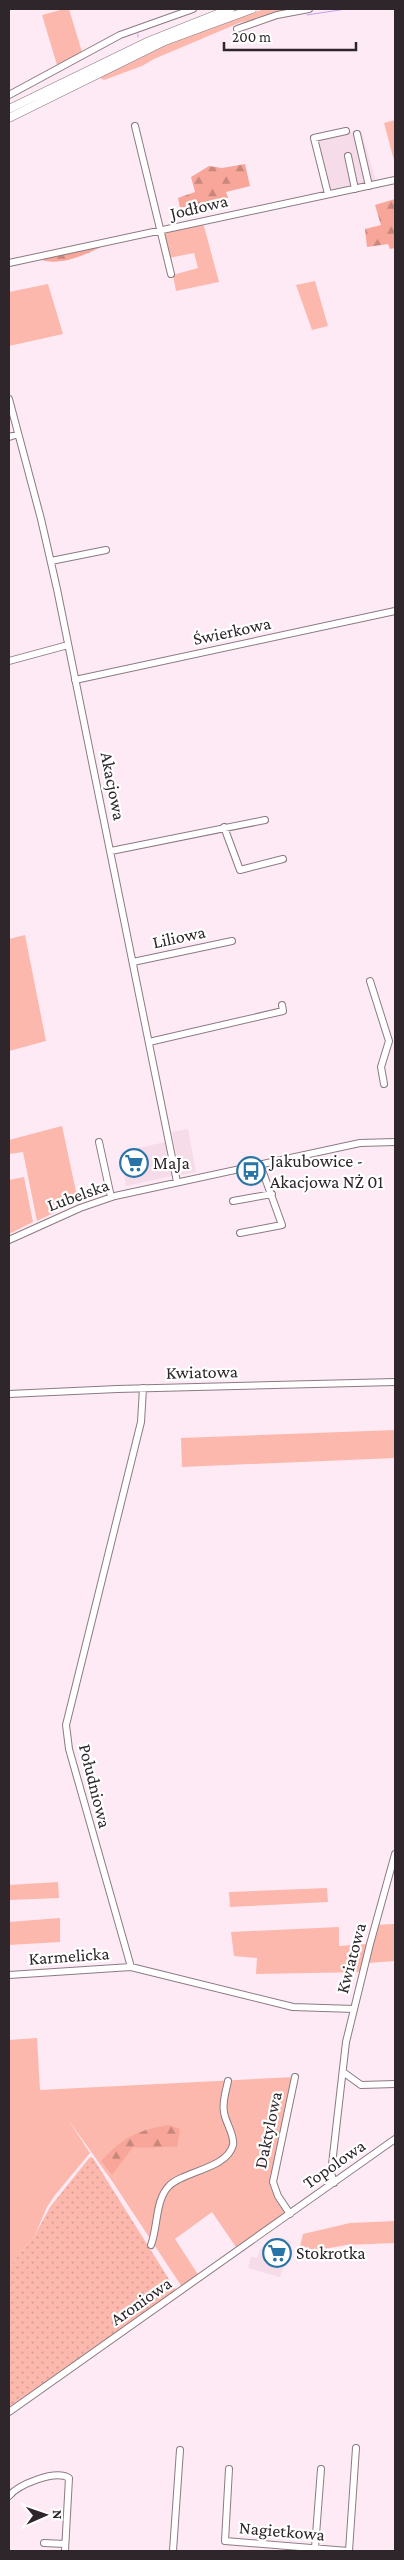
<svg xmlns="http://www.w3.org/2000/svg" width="404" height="2560" font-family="'Crimson Pro',serif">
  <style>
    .built { fill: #f6dbe8 }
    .grass { fill: #fcb8ad }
    .forest { fill: url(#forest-firs) }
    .garden { fill: url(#garden-dots) }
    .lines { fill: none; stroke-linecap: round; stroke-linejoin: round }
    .stream { stroke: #c49df1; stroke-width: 1 }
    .minor-casing { stroke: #8c7a83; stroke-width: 8 }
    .major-casing { stroke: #8c7a83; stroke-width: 9 }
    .minor { stroke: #fff; stroke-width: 6 }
    .major { stroke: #fff; stroke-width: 8 }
    .labels { text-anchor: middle; stroke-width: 4.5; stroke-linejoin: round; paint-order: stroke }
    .street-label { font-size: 18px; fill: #2e262a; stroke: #fff }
    .poi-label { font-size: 18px; fill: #2e262a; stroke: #fff; text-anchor: start }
  </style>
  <defs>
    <pattern id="forest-firs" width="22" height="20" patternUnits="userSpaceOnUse" patternTransform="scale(1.25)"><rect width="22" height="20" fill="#f7a699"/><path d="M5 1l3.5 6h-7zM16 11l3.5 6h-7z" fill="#c8877d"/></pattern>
    <pattern id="garden-dots" width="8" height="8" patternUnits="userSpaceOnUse" patternTransform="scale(1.25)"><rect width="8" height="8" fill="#fcb8ad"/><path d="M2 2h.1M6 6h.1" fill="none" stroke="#d89e95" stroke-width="1.8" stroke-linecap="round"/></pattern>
  </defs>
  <rect width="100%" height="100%" fill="#feeaf4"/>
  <path class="built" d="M361 130 376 182 329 192 316 140 318 138Z
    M188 1129 196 1172 180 1175 172 1132Z
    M165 1142 172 1176 126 1186 121 1152Z
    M275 2238 281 2240 282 2238 291 2242 280 2277 248 2268 251 2257 257 2258 260 2249Z"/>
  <path class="grass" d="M64 9H69L82 52 57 65 42 15Z
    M265 9H299L239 23 154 59 142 66 104 80 100 78C111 62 240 16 265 9Z
    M395 120V164L384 123Z
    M202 225 204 226 219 282 176 291 173 275 198 268 194 253 169 258 165 235 166 232Z
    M315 281 328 326 312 330 296 285Z
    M48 284 63 334 9 346V292Z
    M25 935 46 1041 9 1051V939Z
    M62 1126 78 1201 37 1221 23 1152 9 1154V1140Z
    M24 1177 33 1222 9 1234V1180Z
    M395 1430V1458L182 1467 181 1438Z
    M58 1882 59 1898 9 1900V1885Z
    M327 1888 328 1902 230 1907 229 1892Z
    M60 1918V1942L9 1945V1922Z
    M395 1924V1961L368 1963 365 1972 256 1974 257 1958 234 1956 231 1932 339 1927V1946L367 1944 373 1925Z
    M37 2038 40 2090 295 2077 271 2179 289 2214 238 2250 212 2212 175 2239 199 2276 182 2287 112 2181 67 2118 90 2153 55 2195 47 2207 35 2235 9 2267V2040Z
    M395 2221V2243L346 2245 298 2254 303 2234 350 2223Z"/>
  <path class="forest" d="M245 164 250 186 226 192 228 198 180 208 178 198 195 192 191 177 209 166 222 168Z
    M395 199V248L390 249 388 244 367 247 365 229 381 225 375 205Z
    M94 246 101 247C85 255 60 266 42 260L51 256Z
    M168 2125 180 2129 177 2147C162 2146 149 2149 133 2147L112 2175 101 2161C124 2137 135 2131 168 2125Z"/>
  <path class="garden" d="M90 2157 93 2158 177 2292 9 2407V2267L35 2235 50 2207Z"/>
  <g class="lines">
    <path class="stream" d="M307 15 346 9
      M138 34V37"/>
    <defs>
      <path id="minor" d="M237 29 277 15 309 9
        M9 95 120 35 193 9
        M135 126 171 274
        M357 134 369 186
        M348 156 355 189
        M328 194 314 138 346 131
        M9 263 395 180
        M9 399 41 519 57 589 177 1182
        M9 437 18 434
        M51 561 106 550
        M9 661 68 645
        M75 680 395 611
        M224 827 240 870 283 859
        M111 851 265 820
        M133 962 232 941
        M370 981 389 1041 381 1067 384 1084
        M149 1042 283 1011 282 1005
        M99 1142 111 1197
        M233 1201 272 1194
        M240 1233 282 1225 260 1164
        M9 1240 80 1208 115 1196 360 1143 395 1142
        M143 1388 141 1422 66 1725 69 1749 131 1967 293 2007 354 2009
        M9 1394 117 1389 395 1382
        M9 1975 131 1967
        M343 2072 361 2085 395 2084
        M334 2183 331 2173 346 2042 370 1944 395 1854
        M290 2214 278 2196 273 2182 295 2077
        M151 2245C158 2227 155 2200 169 2186 183 2171 227 2169 233 2145 235 2135 225 2122 224 2112 222 2102 226 2091 228 2081
        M9 2412 395 2139
        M229 2469 225 2541 348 2551
        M9 2496C18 2485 55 2469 69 2478L65 2551
        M44 2543 65 2544
        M315 2548 321 2469
        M173 2551 180 2450
        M349 2551 356 2448"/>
      <path id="major" d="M9 109 147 42 230 9
        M9 118 165 41 252 9"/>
    </defs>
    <use href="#minor" class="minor-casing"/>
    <use href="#major" class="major-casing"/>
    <use href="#minor" class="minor"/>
    <use href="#major" class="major"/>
  </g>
  <defs>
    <symbol id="supermarket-ring" viewBox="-11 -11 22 22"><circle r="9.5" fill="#fff" stroke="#2874a7" stroke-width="1.5"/><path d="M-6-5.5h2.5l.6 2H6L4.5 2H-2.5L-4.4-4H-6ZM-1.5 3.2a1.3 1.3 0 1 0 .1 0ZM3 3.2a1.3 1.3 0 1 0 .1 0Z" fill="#2874a7"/></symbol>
    <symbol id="bus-ring" viewBox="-11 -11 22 22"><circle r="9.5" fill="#fff" stroke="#2874a7" stroke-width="1.5"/><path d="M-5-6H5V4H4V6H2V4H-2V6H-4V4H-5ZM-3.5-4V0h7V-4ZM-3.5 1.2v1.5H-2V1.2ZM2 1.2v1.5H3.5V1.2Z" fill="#2874a7"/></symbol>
  </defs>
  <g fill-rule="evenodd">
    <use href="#supermarket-ring" x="118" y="1147" width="32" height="32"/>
    <use href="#bus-ring" x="235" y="1155" width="32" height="32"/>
    <use href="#supermarket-ring" x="261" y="2237" width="32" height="32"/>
  </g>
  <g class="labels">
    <g class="street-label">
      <text transform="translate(199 207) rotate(-13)" y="6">Jodłowa</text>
      <text transform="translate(232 631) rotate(-12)" y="6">Świerkowa</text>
      <text transform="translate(113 786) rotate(79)" y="6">Akacjowa</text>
      <text transform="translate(179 937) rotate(-12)" y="6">Liliowa</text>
      <text transform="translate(78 1195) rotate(-20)" y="6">Lubelska</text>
      <text transform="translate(202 1372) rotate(-1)" y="6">Kwiatowa</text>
      <text transform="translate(95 1786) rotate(76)" y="6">Południowa</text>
      <text transform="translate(69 1956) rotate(-4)" y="6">Karmelicka</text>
      <text transform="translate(351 1958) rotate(-75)" y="6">Kwiatowa</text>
      <text transform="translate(268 2130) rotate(-78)" y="6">Daktylowa</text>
      <text transform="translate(334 2164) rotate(-35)" y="6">Topolowa</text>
      <text transform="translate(141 2301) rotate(-35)" y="6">Aroniowa</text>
      <text transform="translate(282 2531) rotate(5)" y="6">Nagietkowa</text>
    </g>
    <g class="poi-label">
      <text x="270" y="1167">Jakubowice -<tspan x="270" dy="21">Akacjowa NŻ 01</tspan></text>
      <text x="153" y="1169">MaJa</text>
      <text x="296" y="2259">Stokrotka</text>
    </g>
  </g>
  <rect width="404" height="2560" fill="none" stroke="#2e262a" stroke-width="20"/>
  <g transform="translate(45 2515) rotate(88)" stroke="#ffffff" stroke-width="4" paint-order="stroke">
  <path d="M0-4L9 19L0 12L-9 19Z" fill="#2e262a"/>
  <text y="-8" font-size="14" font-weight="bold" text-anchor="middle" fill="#2e262a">N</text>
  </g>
  <path d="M224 42v8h132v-8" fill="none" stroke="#2e262a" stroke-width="2.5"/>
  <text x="232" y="42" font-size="15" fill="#2e262a" stroke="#ffffff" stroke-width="4" paint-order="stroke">200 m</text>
</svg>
